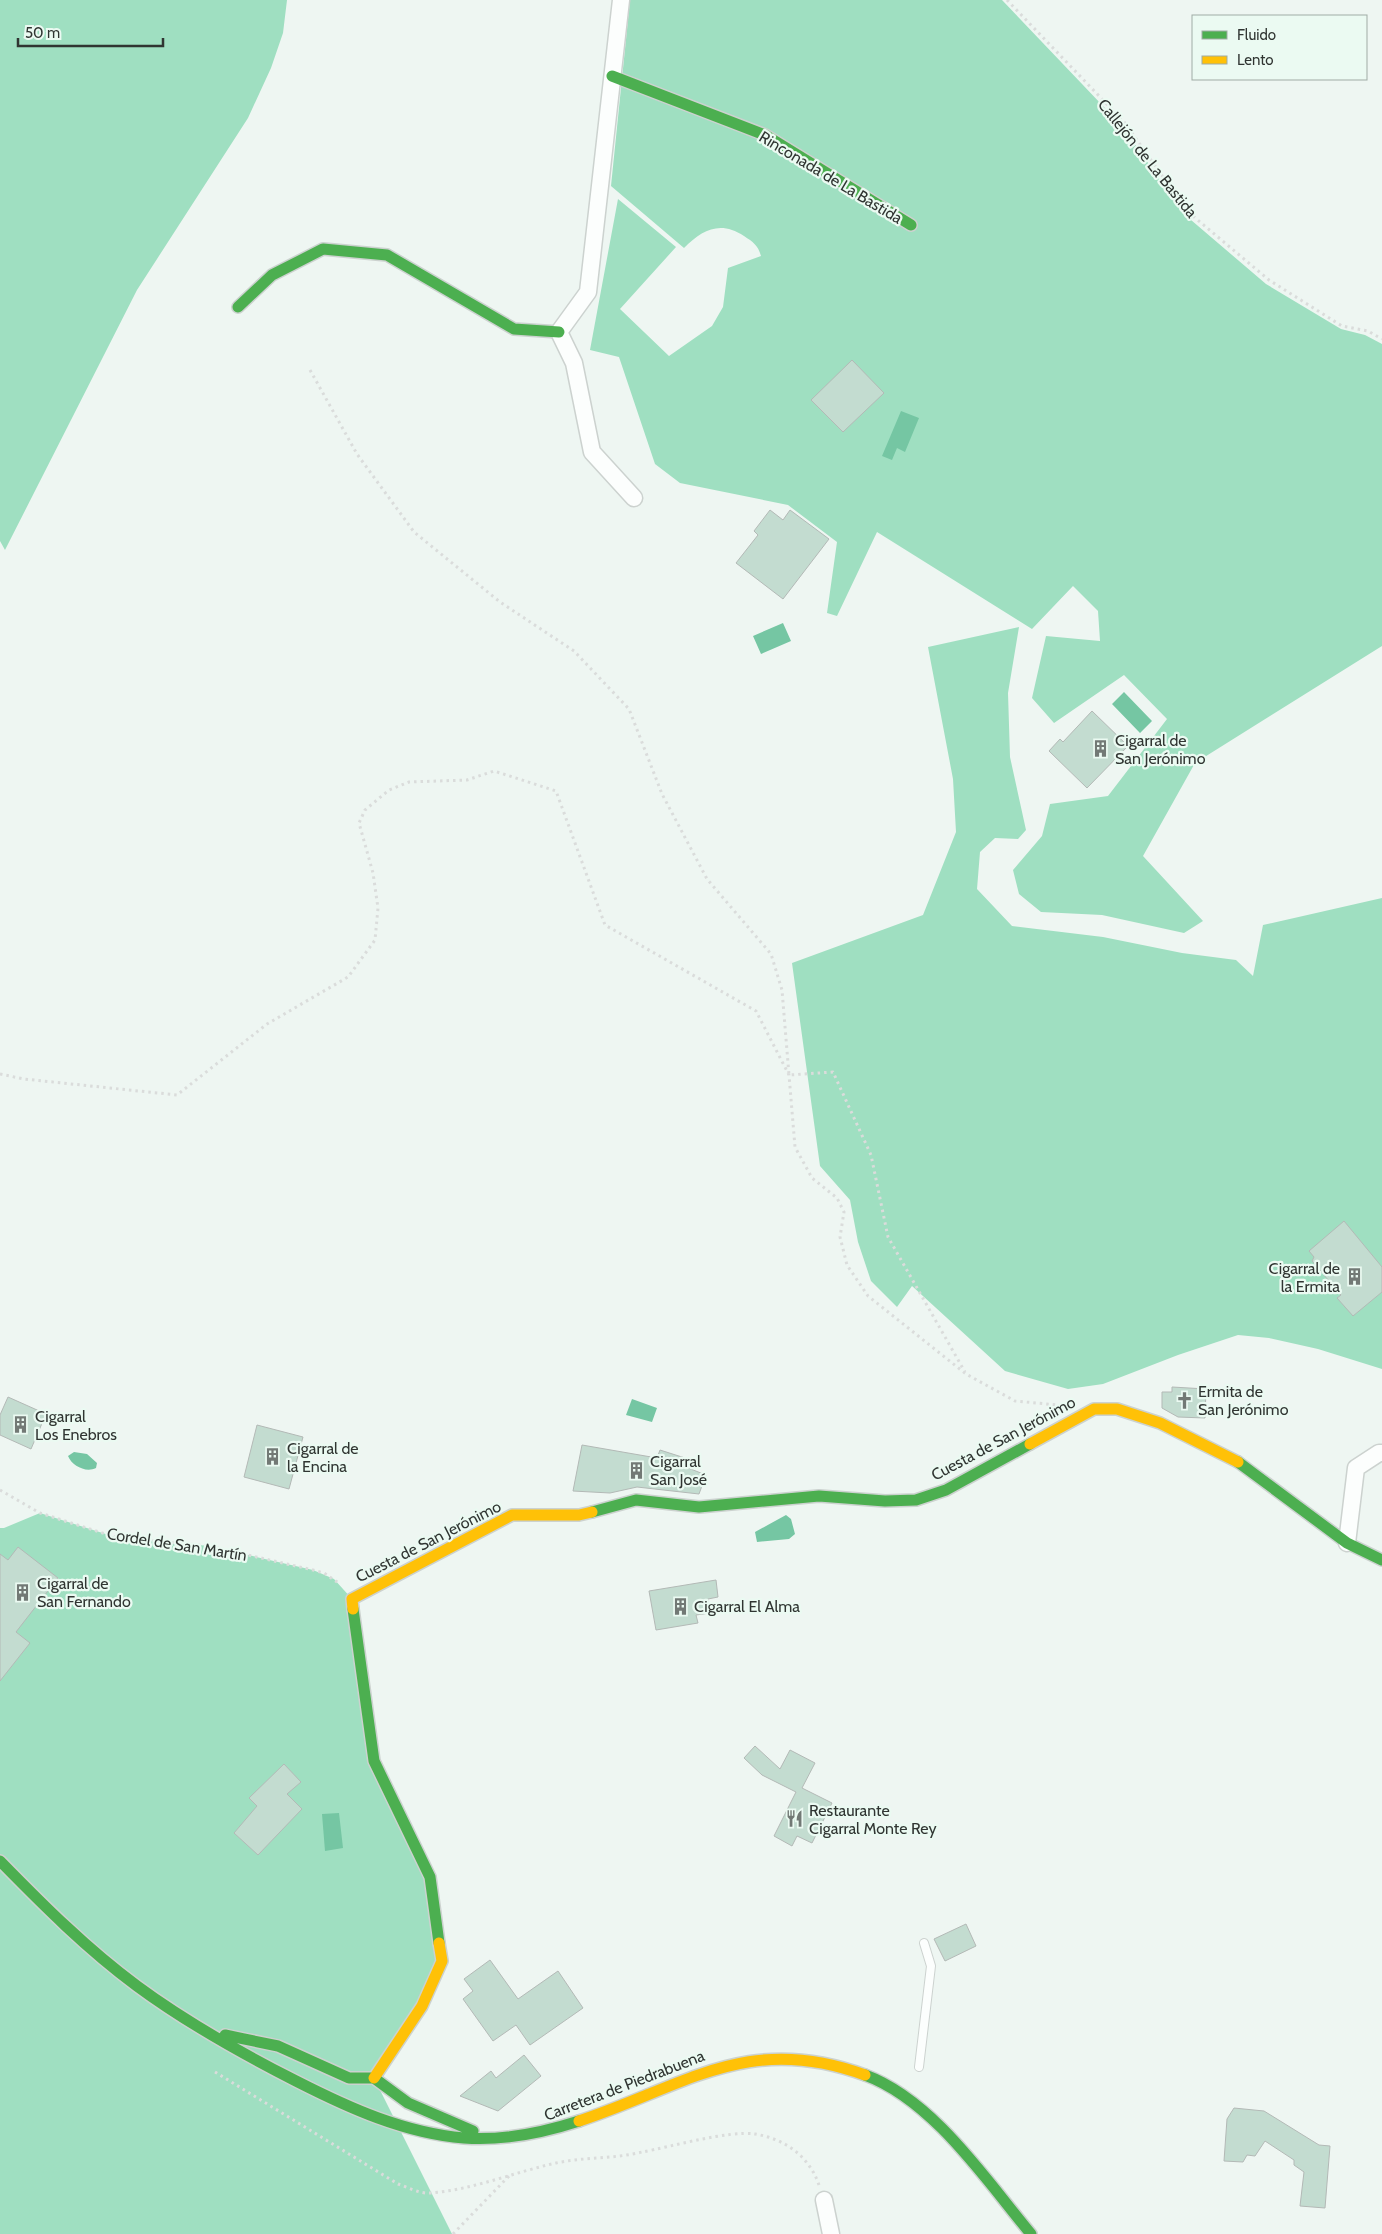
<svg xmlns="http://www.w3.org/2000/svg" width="1382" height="2234" font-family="Cabin,sans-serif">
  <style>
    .forest { fill: #9fdfc1 }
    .water { fill: #75c6a3 }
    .building { fill: #c3dcd0; stroke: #b3b9b6 }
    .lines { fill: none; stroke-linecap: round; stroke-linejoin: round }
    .lane-casing { stroke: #ccd2cf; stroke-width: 10 }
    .street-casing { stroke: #ccd2cf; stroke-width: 19 }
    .fast-casing { stroke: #ccd2cf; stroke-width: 14 }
    .slow-casing { stroke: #ccd2cf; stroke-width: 14 }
    .path { stroke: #dadcdb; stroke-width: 3; stroke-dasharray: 2.5 4; stroke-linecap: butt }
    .lane { stroke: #fcfefd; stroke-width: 8 }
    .street { stroke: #fcfefd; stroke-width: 16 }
    .fast { stroke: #4caf50; stroke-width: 11 }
    .slow { stroke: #ffc107; stroke-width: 11 }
    .labels { text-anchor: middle; stroke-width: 4.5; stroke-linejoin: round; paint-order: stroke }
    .street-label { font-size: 16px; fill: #303532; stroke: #ebfaf2 }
    .poi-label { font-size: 16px; fill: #303532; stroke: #ebfaf2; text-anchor: start }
  </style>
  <rect width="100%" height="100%" fill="#eef6f2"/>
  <path class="forest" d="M0 0H287L283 33 271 68 248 118 137 290 5 550 0 541Z
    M630 0H1002L1123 127 1184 214 1266 284 1341 329 1365 335 1382 344V646L1195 763 1143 856 1203 921 1184 933 1102 915 1041 912 1019 894 1013 870 1042 836 1050 804 1108 796 1167 719 1124 675 1054 723 1032 698 1046 636 1100 641 1098 611 1073 586 1032 629 877 532 837 616 827 613 837 542 788 505 680 483 655 464 619 357 590 350 618 199 676 247 620 309 669 356 712 326 723 307 728 268 761 256C758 245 753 242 744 236 720 220 702 230 684 248L611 186Z
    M1019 627 1008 693 1010 757 1026 830 1018 839 995 838 980 852 977 889 1012 926 1103 937 1182 953 1236 960 1253 976 1263 925 1382 898V1369L1318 1349 1269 1338 1238 1335 1178 1355 1103 1384 1068 1389 1005 1371 912 1286 897 1307 871 1281 858 1242 850 1200 820 1166 792 963 923 915 956 832 953 779 928 647Z
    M40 1513 115 1537 209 1546 313 1570 334 1579 352 1599 374 1761 430 1877 442 1961 374 2078 452 2234H0V1528H4Z"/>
  <path class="water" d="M901 411 919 418 905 452 897 448 892 460 882 456Z
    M783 623 791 641 761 654 753 636Z
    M1124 692 1152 721 1140 733 1112 704Z
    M632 1399 657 1408 652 1422 626 1415Z
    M74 1452 87 1454 97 1463 96 1468C86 1473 72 1466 68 1456Z
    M786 1515 791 1519 795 1534 789 1539 757 1542 755 1532Z
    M339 1813 343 1848 325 1851 322 1814Z"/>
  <path class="building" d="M852 360 884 393 843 432 811 400Z
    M770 510 783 520 790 510 829 539 783 599 736 563 758 535 754 531Z
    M1092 711 1128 746 1087 788 1049 751 1060 739 1063 742Z
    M1344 1221 1382 1267V1292L1353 1316 1337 1298 1341 1295 1312 1261 1314 1257 1309 1251Z
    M1172 1387 1206 1389 1205 1418 1178 1417 1162 1408V1392H1172Z
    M8 1397 46 1414 31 1449 0 1435V1415Z
    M257 1425 303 1437 289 1489 244 1477Z
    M582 1445 657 1458 660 1450 685 1458 683 1466 706 1475 699 1494 637 1487 610 1493 573 1491Z
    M18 1547 58 1578 16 1632 30 1643 0 1681V1554L8 1560Z
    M716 1580 718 1597 708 1599 710 1613 696 1615 698 1623 656 1630 649 1591Z
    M755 1746 780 1769 790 1750 815 1763 802 1788 832 1803 812 1843 797 1836 792 1846 774 1836 796 1792 762 1775 744 1758Z
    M284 1764 301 1782 287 1794 302 1809 258 1855 234 1833 257 1806 249 1798Z
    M966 1924 976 1946 945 1961 934 1939Z
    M490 1960 518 1999 558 1971 583 2008 530 2045 516 2025 493 2041 463 1999 473 1991 464 1979Z
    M524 2055 541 2076 498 2111 460 2096 491 2071 496 2078Z
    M1234 2108 1264 2111 1319 2145 1330 2146 1325 2208 1300 2206 1304 2172 1294 2165V2160L1265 2141 1255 2156 1247 2155 1243 2162 1224 2161 1227 2119Z"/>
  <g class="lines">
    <defs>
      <path id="lane" d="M919 2067 931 1966 924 1943"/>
      <path id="street" d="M621 0 588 292 559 332 574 363 592 452 634 498
        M1347 1543 1356 1468 1379 1453H1382
        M824 2200 831 2234"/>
      <path id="fast" d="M612 76 765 135 911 225
        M238 307 272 275 323 249 387 255 514 329 559 332
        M1238 1462 1347 1543 1382 1560
        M592 1512 636 1500 699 1507 819 1496 885 1501 916 1500 946 1490 1030 1444
        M353 1609 374 1761 430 1877 439 1943
        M0 1861C43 1905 87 1949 137 1986 187 2023 241 2053 296 2081 349 2108 404 2133 464 2138 503 2141 542 2133 579 2121
        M225 2035 278 2046 349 2078H374L408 2103 473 2131
        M865 2075C933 2100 986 2180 1031 2234"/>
      <path id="slow" d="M1030 1444 1094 1409H1117L1160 1423 1238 1462
        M353 1609 352 1599 512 1515H579L592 1512
        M374 2078 422 2006 442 1961 439 1943
        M579 2121C685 2086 748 2032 865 2075"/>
    </defs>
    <use href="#lane" class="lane-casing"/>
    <use href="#street" class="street-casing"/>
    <use href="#fast" class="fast-casing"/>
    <use href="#slow" class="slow-casing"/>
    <path class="path" d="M1007 0 1125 123 1187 211 1269 280 1342 326 1368 331 1382 339
      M310 370 357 454 414 532 500 602 574 651 629 709 662 794 707 879 771 954 782 990 789 1075 833 1072 871 1155 888 1237 965 1372
      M0 1074 24 1079 177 1095 267 1024 348 977 375 940 378 908 373 873 359 823 365 810 389 790 409 782 467 780 494 771 556 791 605 925 756 1011 789 1075 795 1147 812 1178 837 1198 844 1212 840 1237 847 1265 868 1296 966 1374 1015 1401 1057 1405
      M0 1490 40 1513 115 1537 209 1546 313 1570 324 1573 340 1584
      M215 2072 398 2184C407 2187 420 2194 430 2193 472 2190 515 2172 556 2163 584 2157 614 2159 642 2152 670 2147 729 2130 755 2134 785 2139 809 2156 819 2185
      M453 2234 509 2176"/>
    <use href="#lane" class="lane"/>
    <use href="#street" class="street"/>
    <use href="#fast" class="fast"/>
    <use href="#slow" class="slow"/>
  </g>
  <defs>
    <symbol id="building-bare" viewBox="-9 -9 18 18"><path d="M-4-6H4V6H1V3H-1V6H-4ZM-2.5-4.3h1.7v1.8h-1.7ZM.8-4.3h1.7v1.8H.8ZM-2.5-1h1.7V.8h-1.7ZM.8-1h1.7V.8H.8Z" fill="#727975" stroke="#ebfaf2" stroke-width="2.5" paint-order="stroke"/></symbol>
    <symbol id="church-bare" viewBox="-9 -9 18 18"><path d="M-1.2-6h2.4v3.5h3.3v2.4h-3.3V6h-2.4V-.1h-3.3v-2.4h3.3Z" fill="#727975" stroke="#ebfaf2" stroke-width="2.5" paint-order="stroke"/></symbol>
    <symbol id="restaurant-bare" viewBox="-9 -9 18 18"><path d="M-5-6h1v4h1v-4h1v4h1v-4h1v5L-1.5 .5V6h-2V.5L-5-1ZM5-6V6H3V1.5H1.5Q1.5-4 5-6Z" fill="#727975" stroke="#ebfaf2" stroke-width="2.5" paint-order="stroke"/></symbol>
  </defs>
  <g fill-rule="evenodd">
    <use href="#building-bare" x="1088" y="736" width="25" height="25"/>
    <use href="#building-bare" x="1342" y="1264" width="25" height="25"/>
    <use href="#church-bare" x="1172" y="1388" width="25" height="25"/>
    <use href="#building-bare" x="8" y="1412" width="25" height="25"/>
    <use href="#building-bare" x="260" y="1444" width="25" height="25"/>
    <use href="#building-bare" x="624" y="1458" width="25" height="25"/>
    <use href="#building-bare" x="10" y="1580" width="25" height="25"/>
    <use href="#building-bare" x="668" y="1594" width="25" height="25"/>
    <use href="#restaurant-bare" x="782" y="1806" width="25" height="25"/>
  </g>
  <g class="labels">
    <g class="street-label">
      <text transform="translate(1148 158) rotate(51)" y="6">Callejón de La Bastida</text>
      <text transform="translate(831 177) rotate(31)" y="6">Rinconada de La Bastida</text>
      <text transform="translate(1003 1438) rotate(-28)" y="6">Cuesta de San Jerónimo</text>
      <text transform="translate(428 1541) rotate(-27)" y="6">Cuesta de San Jerónimo</text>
      <text transform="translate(177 1544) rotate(9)" y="6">Cordel de San Martín</text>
      <text transform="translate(624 2085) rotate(-21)" y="6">Carretera de Piedrabuena</text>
    </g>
    <g class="poi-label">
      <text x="1115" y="746">Cigarral de<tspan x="1115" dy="18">San Jerónimo</tspan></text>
      <text x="1340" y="1274" text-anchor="end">Cigarral de<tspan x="1340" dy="18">la Ermita</tspan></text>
      <text x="1198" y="1397">Ermita de<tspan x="1198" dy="18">San Jerónimo</tspan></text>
      <text x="35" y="1422">Cigarral<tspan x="35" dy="18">Los Enebros</tspan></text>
      <text x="287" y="1454">Cigarral de<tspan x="287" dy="18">la Encina</tspan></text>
      <text x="650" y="1467">Cigarral<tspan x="650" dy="18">San José</tspan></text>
      <text x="37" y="1589">Cigarral de<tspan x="37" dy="18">San Fernando</tspan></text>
      <text x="694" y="1612">Cigarral El Alma</text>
      <text x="809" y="1816">Restaurante<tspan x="809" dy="18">Cigarral Monte Rey</tspan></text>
    </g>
  </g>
  <rect x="1192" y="15" width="175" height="65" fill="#ebfaf2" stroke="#a0aba5"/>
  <rect x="1202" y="31" width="25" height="8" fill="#4caf50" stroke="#a0aba5"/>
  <text x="1237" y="40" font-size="15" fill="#303532">Fluido</text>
  <rect x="1202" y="56" width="25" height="8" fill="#ffc107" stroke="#a0aba5"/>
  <text x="1237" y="65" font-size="15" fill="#303532">Lento</text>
  <path d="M18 38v8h145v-8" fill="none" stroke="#303532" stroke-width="2.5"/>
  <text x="25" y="38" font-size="15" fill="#303532" stroke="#ebfaf2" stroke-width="4" paint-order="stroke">50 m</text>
</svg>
